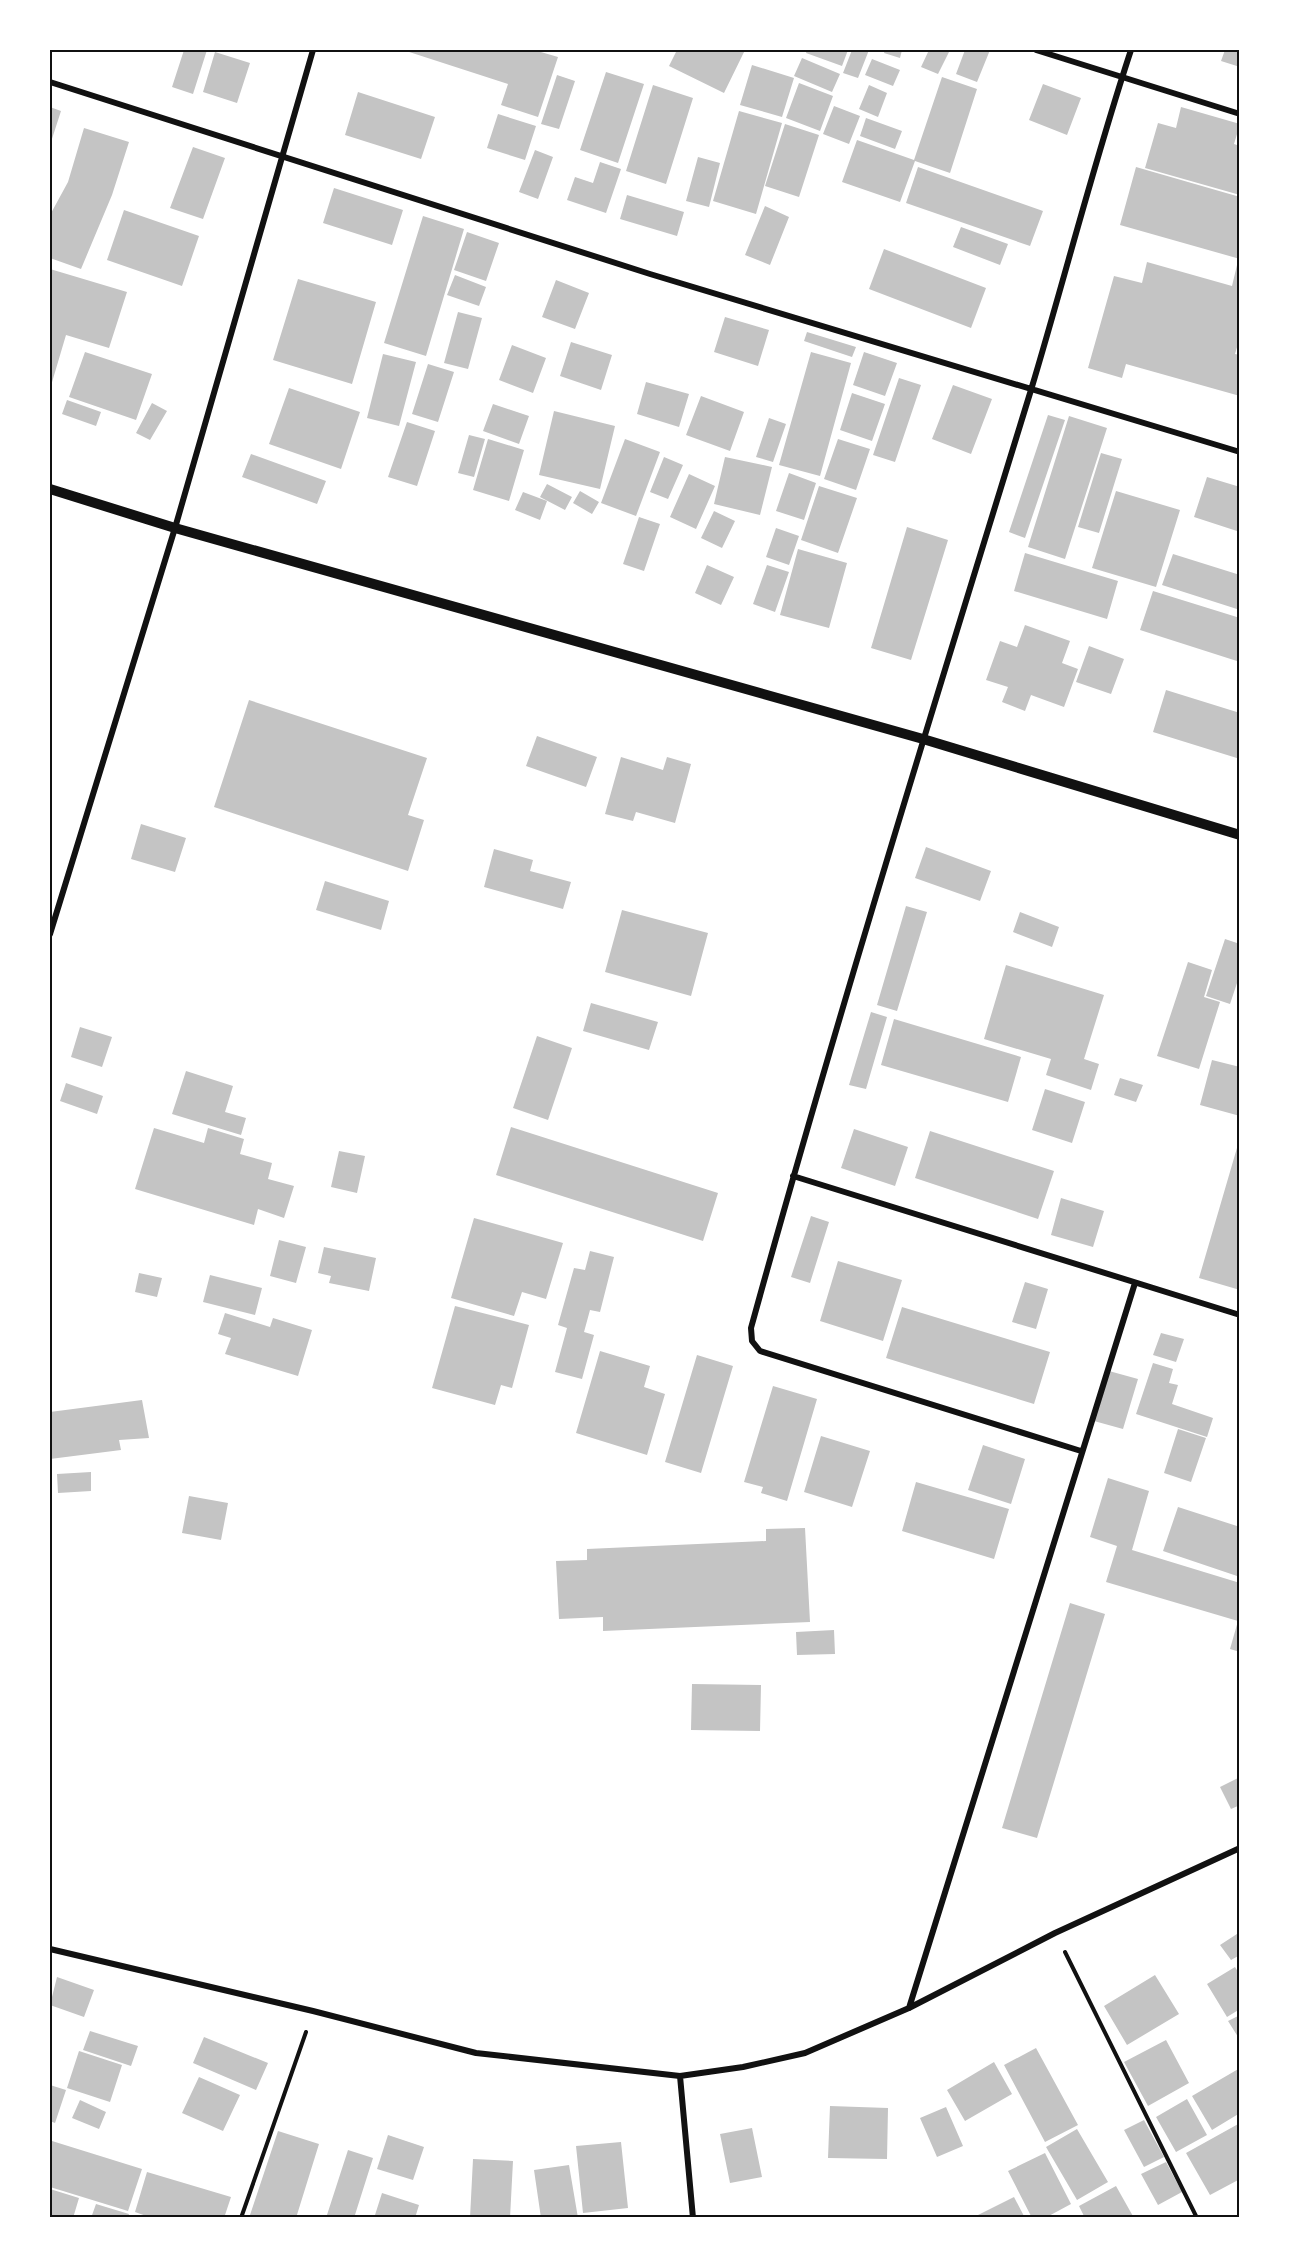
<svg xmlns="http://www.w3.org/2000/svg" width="1289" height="2267" font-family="Barlow,sans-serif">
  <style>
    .building { fill: #c4c4c4 }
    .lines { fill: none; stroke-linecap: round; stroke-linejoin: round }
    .path { stroke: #111; stroke-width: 4 }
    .minor { stroke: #111; stroke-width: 6 }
    .tertiary { stroke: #111; stroke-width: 10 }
    .neatline { fill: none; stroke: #111; stroke-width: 2 }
  </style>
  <rect width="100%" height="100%" fill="#fff"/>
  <path class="building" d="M184 50H207L193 94 172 87Z
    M403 50H534L558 57 538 117 501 105 508 84Z
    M677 50H745L724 93 669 66Z
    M807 50H848L842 66 806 53Z
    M852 50H869L858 78 843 73Z
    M885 50H902L900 58 884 53Z
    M929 50H944L949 52 938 74 921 67Z
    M965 50H990L977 82 956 74Z
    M1225 50H1240V67L1221 61Z
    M215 52 250 63 237 103 203 92Z
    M802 58 840 74 832 92 794 76Z
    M872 59 900 70 893 86 865 75Z
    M752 65 794 78 782 117 740 105Z
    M606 72 644 84 618 163 580 150Z
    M557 75 575 81 559 129 541 124Z
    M942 77 977 89 950 173 915 161 900 202 842 182 857 140 914 160Z
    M799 83 833 96 820 131 786 118Z
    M1043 84 1081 98 1067 135 1029 120Z
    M653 85 693 98 666 184 626 171Z
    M869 85 887 93 878 117 859 109Z
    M358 92 435 117 421 159 345 135Z
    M834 106 860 116 849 144 823 134Z
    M50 107 61 111 50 145Z
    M1181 107 1240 124 1234 144 1240 146V195L1145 168 1158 123 1176 128Z
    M739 111 782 123 756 214 713 201Z
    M498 114 536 126 525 160 487 148Z
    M866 118 902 131 895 149 860 136Z
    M785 124 819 135 799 197 765 186Z
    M84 128 129 142 112 195 81 269 50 258V215L68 182Z
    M193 147 225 158 203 219 170 208Z
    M535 150 553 157 538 199 519 192Z
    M698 157 720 163 709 207 686 201Z
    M600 162 621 169 606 213 567 200 575 177 593 183Z
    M918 167 1043 211 1030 246 906 203Z
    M1136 167 1240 197V259L1120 225Z
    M334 188 403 210 392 245 323 223Z
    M627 195 684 212 677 236 620 219Z
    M765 206 789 217 770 265 745 255Z
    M124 210 199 236 182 286 107 260Z
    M423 216 464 229 426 356 384 343Z
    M961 227 1008 244 1000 265 953 247Z
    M467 232 499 243 486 281 454 270Z
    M884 249 986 288 971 328 869 289Z
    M1147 262 1232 286 1237 265 1240 266V337L1235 354 1240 355V396L1126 364 1122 378 1088 368 1114 276 1142 283Z
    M50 269 127 292 109 348 66 335 50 389Z
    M455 275 486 287 479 306 447 295Z
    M298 279 376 302 352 384 273 360Z
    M556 280 589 293 575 329 542 317Z
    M458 312 482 318 468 369 444 363Z
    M725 317 769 330 758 366 714 352Z
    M807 332 856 347 852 357 804 341Z
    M571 342 612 355 601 390 560 376Z
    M512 345 546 358 533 393 499 380Z
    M85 352 152 374 136 420 69 397Z
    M811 352 851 363 820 476 779 465Z
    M864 352 897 363 885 396 853 385Z
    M383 354 416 362 399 426 367 418Z
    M428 364 454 372 438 422 412 414Z
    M899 378 921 385 895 462 873 455Z
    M646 382 689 394 679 427 637 414Z
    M953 385 992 399 971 454 932 439Z
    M289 388 360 412 341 469 269 444Z
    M852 393 885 404 872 441 840 430Z
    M701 396 744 412 730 451 686 435Z
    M67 400 101 412 96 426 62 414Z
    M152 403 167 411 150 440 136 433Z
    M493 404 529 416 519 444 483 431Z
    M554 411 615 426 600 489 539 475Z
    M1048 415 1065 420 1025 538 1009 532Z
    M1069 416 1107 428 1065 559 1028 547Z
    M769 418 786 424 773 462 756 457Z
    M407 422 435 431 417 486 388 477Z
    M469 435 485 439 474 477 458 473Z
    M488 439 524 450 509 501 473 490Z
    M625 439 660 452 636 516 601 503Z
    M838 439 870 449 856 490 824 479Z
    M1101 453 1122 459 1099 533 1078 527Z
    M251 454 326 481 317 504 242 477Z
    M664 457 683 465 668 499 650 492Z
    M725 457 772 467 760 515 714 504Z
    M789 473 816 483 804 520 776 511Z
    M689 474 715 486 696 529 670 517Z
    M1207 477 1240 487V532L1194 517Z
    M547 484 572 497 565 510 540 497Z
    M819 486 857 498 838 553 801 540Z
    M580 491 599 502 592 514 573 503Z
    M1116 491 1180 510 1156 587 1092 568Z
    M523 492 547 501 540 520 515 510Z
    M714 511 735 521 722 548 701 538Z
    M639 517 660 524 644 571 623 564Z
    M907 527 948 540 911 660 871 648Z
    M776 528 799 536 789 565 766 557Z
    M798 549 847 563 829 628 780 615Z
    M1025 553 1118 581 1107 619 1014 591Z
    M1173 554 1240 575V610L1162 585Z
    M707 565 734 577 721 605 695 593Z
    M767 565 789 572 775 612 753 604Z
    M1153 591 1240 618V662L1140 630Z
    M1025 625 1070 641 1062 663 1078 669 1064 707 1031 695 1025 711 1002 702 1008 687 986 680 1000 641 1017 647Z
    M1089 646 1124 659 1111 694 1076 682Z
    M1166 690 1240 713V759L1153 732Z
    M249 700 427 758 408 815 424 820 408 871 214 807Z
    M537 736 597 757 586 787 526 766Z
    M621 757 663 770 667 757 691 764 675 823 636 812 633 821 605 814Z
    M141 824 186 838 175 872 131 859Z
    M926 847 991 871 980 901 915 878Z
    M494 849 533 860 530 871 571 882 563 909 484 887Z
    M325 881 389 901 381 930 316 910Z
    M906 906 927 912 897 1011 877 1005Z
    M622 910 708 933 691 996 605 972Z
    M1020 912 1059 927 1052 947 1013 932Z
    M1225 939 1240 944V974L1230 1004 1206 996Z
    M1188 962 1212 970 1204 997 1220 1002 1199 1069 1157 1056Z
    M1006 965 1104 995 1084 1059 1099 1064 1091 1090 1046 1075 1051 1059 984 1039Z
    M591 1003 658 1022 649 1050 583 1031Z
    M871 1012 887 1017 866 1089 849 1085Z
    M894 1019 1021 1057 1008 1102 881 1065Z
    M80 1027 112 1037 102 1067 71 1057Z
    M537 1036 572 1048 548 1120 513 1108Z
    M1212 1060 1240 1067V1116L1200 1105Z
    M186 1071 233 1086 225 1112 246 1118 241 1135 172 1114Z
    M1120 1078 1143 1085 1136 1102 1114 1095Z
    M66 1083 103 1096 97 1114 60 1101Z
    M1045 1089 1085 1102 1072 1143 1032 1130Z
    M511 1127 718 1193 703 1241 496 1175Z
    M154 1128 204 1143 208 1128 244 1139 240 1154 272 1163 268 1179 294 1186 284 1218 258 1209 254 1225 135 1189Z
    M854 1129 908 1147 895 1186 841 1168Z
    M930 1131 1054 1171 1038 1219 915 1178Z
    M1239 1141H1240V1290L1199 1278Z
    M339 1151 365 1156 357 1193 331 1187Z
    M1061 1198 1104 1211 1093 1247 1051 1235Z
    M811 1216 829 1222 810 1283 791 1277Z
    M474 1218 563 1243 546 1299 522 1292 514 1316 451 1298Z
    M279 1240 306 1247 296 1283 270 1276Z
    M324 1247 376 1258 369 1291 329 1283 331 1276 318 1273Z
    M590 1251 614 1257 600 1312 590 1310 584 1332 594 1335 582 1379 555 1372 567 1328 558 1325 574 1268 585 1270Z
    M838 1261 902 1280 883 1341 820 1321Z
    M139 1273 162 1278 157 1297 135 1292Z
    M210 1275 262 1288 255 1315 203 1302Z
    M1025 1282 1048 1289 1036 1329 1012 1322Z
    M455 1306 529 1325 512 1388 501 1385 495 1405 432 1388Z
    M902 1307 1050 1352 1034 1404 886 1358Z
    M225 1313 270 1327 273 1318 312 1330 298 1376 225 1354 231 1338 218 1334Z
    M1161 1333 1184 1339 1176 1362 1153 1355Z
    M600 1351 650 1366 644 1387 665 1394 647 1455 576 1433Z
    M697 1355 733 1366 701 1473 665 1462Z
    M1153 1363 1173 1369 1169 1383 1178 1385 1172 1404 1213 1418 1207 1437 1136 1414Z
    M1109 1371 1138 1379 1123 1429 1094 1421Z
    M773 1386 817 1399 787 1501 761 1493 763 1487 744 1482Z
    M142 1400 149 1438 119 1440 121 1450 50 1459V1412Z
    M1178 1429 1206 1438 1191 1482 1164 1473Z
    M821 1436 870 1451 852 1507 804 1492Z
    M983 1445 1025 1459 1011 1504 968 1490Z
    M91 1472V1491L58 1493 57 1474Z
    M1108 1478 1149 1491 1132 1550 1240 1583V1652L1230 1649 1238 1621 1106 1582 1117 1546 1090 1537Z
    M916 1482 1009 1509 994 1559 902 1531Z
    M189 1496 228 1503 221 1540 182 1533Z
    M1178 1507 1240 1527V1577L1163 1551Z
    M805 1528 810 1622 603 1631V1617L559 1619 556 1561 587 1560V1549L766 1541V1529Z
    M1070 1603 1105 1614 1037 1838 1002 1828Z
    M834 1630 835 1654 797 1655 796 1632Z
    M692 1684 761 1685 760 1731 691 1730Z
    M1240 1777V1805L1231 1809 1220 1787Z
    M1240 1932V1955L1231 1960 1220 1945Z
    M1235 1967 1240 1975V2009L1227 2017 1207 1984Z
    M1155 1975 1179 2014 1127 2045 1104 2006Z
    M57 1977 94 1990 84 2017 50 2005Z
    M1240 2015V2040L1228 2021Z
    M90 2031 138 2046 131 2066 83 2050Z
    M204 2037 268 2063 256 2090 193 2063Z
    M1166 2040 1189 2083 1148 2106 1124 2062Z
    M1036 2048 1078 2125 1045 2142 1004 2065Z
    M79 2051 122 2065 110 2102 67 2088Z
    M994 2062 1012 2094 965 2121 947 2090Z
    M1240 2068V2113L1212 2130 1192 2096Z
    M199 2077 240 2095 223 2131 182 2113Z
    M50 2085 66 2090 55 2123 50 2121Z
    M1187 2099 1207 2135 1176 2152 1156 2117Z
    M80 2100 106 2112 99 2129 72 2118Z
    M830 2106 888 2108 887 2159 828 2158Z
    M946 2107 963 2146 937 2157 920 2118Z
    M1144 2120 1164 2157 1144 2167 1124 2130Z
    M1240 2123V2179L1210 2195 1186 2153Z
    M752 2128 762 2177 730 2183 720 2134Z
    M1077 2129 1108 2182 1077 2200 1046 2147Z
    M278 2131 319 2144 296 2218H249Z
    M388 2135 424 2147 413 2180 377 2169Z
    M52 2141 142 2169 128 2211 50 2187V2148Z
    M621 2142 628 2208 583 2213 576 2146Z
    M348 2150 373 2158 354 2218H326Z
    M1045 2153 1071 2204 1045 2218H1032L1008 2171Z
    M473 2159 513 2161 510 2218H470Z
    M1166 2162 1182 2192 1158 2205 1141 2174Z
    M569 2165 578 2218H541L534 2170Z
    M147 2172 231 2197 224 2218H152L135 2212Z
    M1116 2186 1134 2218H1085L1079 2206Z
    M50 2189 79 2198 73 2218H50Z
    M382 2193 419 2205 415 2218H382L375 2215Z
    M1014 2197 1025 2218H972Z
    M96 2204 129 2214 128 2218H91Z"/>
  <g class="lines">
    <path class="path" d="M1065 1952 1197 2218
      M241 2218 306 2032"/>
    <path class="minor" d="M1036 50 1240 114
      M50 82 650 274 1240 452
      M50 934 175 528 313 50
      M793 1176 1240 1315
      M1081 1451 760 1351 752 1341 751 1328C838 1013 935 702 1031 390 1065 277 1094 162 1131 50
      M50 1949 313 2011 476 2053 680 2076 743 2067 805 2053 909 2008 1055 1933 1240 1848
      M909 2008 1135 1283
      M680 2076 693 2218"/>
    <path class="tertiary" d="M50 489 175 528 923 739 1240 835"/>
  </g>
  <rect width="1289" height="2267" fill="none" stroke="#ffffff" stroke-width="102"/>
  <rect x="51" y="51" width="1187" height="2165" class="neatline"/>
</svg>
